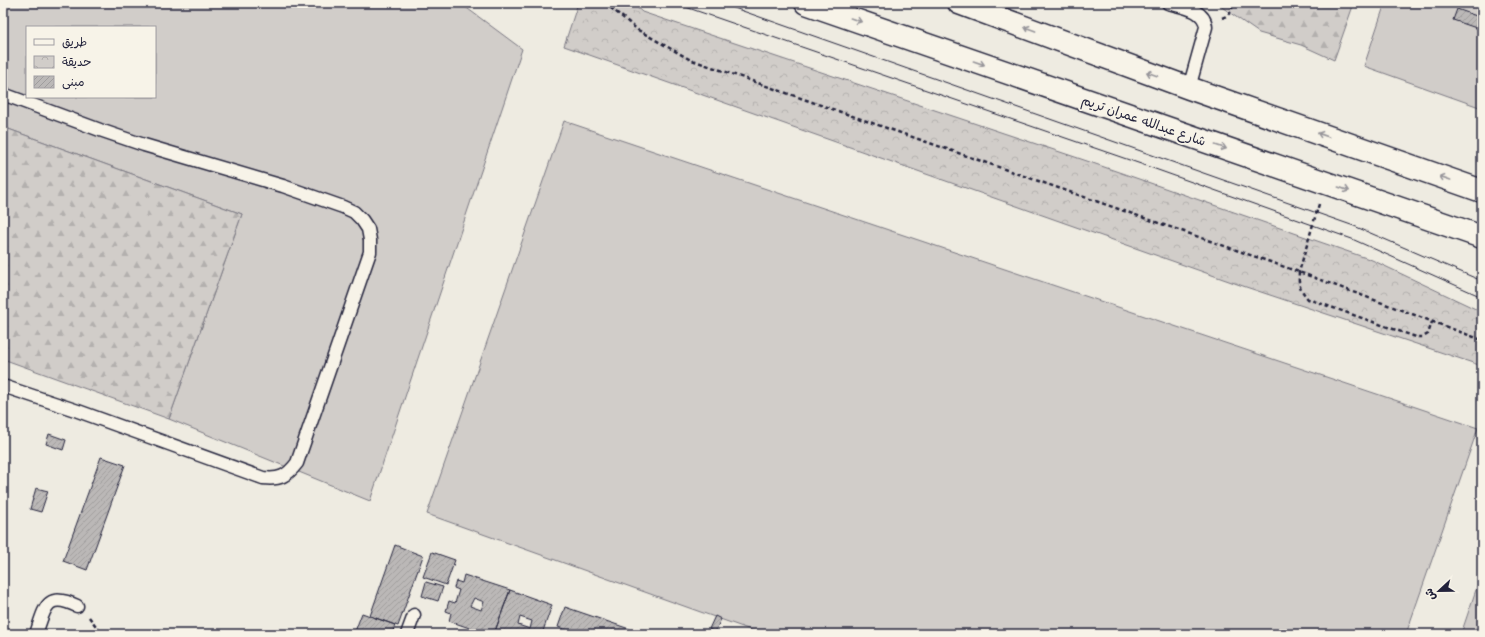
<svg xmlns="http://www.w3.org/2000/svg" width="1485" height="637" font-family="Mynerve,'Playpen Sans Arabic',sans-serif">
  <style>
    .green { fill: #d1cdc9; stroke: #7a7882; fill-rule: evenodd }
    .forest { fill: url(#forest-firs); stroke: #7a7882 }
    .park { fill: url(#park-crowns); stroke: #7a7882 }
    .building { fill: url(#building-hatch); stroke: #22223b; fill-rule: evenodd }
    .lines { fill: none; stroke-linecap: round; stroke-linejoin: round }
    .lane-casing { stroke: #22223b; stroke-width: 15 }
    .secondary-casing { stroke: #22223b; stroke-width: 25 }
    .path { stroke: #22223b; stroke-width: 2.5; stroke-dasharray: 4 3; stroke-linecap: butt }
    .lane { stroke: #f7f3e8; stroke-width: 12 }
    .secondary { stroke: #f7f3e8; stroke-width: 22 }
    .tram { stroke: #22223b; stroke-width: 1 }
    .oneway { stroke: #97959a }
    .labels { text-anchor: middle; stroke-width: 3.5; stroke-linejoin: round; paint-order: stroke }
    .street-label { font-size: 13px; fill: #22223b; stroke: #f7f3e8 }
  </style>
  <defs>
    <pattern id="forest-firs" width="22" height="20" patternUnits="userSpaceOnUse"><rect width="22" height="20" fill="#d1cdc9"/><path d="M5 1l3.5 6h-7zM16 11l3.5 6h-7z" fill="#b3b0ae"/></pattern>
    <pattern id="park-crowns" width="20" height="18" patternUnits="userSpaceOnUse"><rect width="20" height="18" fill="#d1cdc9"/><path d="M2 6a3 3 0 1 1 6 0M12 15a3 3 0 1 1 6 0" fill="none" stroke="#b3b0ae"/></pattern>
    <pattern id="building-hatch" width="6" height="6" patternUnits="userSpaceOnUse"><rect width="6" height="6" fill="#bbb8b7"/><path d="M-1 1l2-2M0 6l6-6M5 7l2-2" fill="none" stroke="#a09e9e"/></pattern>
  </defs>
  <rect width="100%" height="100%" fill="#eeebe1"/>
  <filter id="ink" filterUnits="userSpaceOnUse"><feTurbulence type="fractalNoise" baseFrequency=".025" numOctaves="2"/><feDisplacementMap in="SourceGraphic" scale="8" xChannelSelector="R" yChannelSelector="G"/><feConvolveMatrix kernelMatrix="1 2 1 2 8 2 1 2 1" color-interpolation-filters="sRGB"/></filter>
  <g filter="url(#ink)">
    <path class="green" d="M3 3H460L522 49 370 501 169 419 242 214 3 127ZM27 27H155V97H27Z
      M1385 3H1469L1482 7V108L1364 66Z
      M564 121 1478 428 1406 634H762L427 514Z
      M1482 572V634H1461Z"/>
    <path class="forest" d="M1216 3H1354L1334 60 1301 45 1259 33Z
      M3 127 242 214 169 419 3 359Z"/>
    <path class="park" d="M578 3H632L642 12 1084 160 1372 260 1482 312V366L1243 286 564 46Z"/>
    <path class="building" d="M1457 9 1482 18V30L1453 20Z
      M49 434 66 440 63 450 46 444Z
      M101 457 125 465 87 570 63 561Z
      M36 488 48 491 41 512 30 509Z
      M395 545 423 556 398 626 370 616Z
      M432 552 455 560 446 585 423 577Z
      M464 575 510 590 494 634H487L449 621 451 613 446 611 449 601 455 603 459 590 454 588 456 581 462 583ZM474 598 484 602 481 610 470 606Z
      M426 582 443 587 438 601 422 596Z
      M510 590 552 605 542 634H494ZM520 617 532 621 530 629 518 625Z
      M565 607 641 633 640 634H578L558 627Z
      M362 613 395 625 392 634H354Z
      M715 616 721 619 715 632 709 629Z"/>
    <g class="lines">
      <defs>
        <path id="lane" d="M1168 3C1182 7 1205 9 1206 27L1189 88
          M3 94 100 130 144 145 283 186 343 207 354 212 362 220 368 229 370 240V252L297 463C287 476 280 480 263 478L78 411 3 386
          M36 634C45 608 46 591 77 606
          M407 634 414 615"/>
        <path id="secondary" d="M806 3 1482 237
          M959 3 1189 88 1482 191"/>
      </defs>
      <use href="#lane" class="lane-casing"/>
      <use href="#secondary" class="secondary-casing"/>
      <path class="path" d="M605 3 638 30 689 59 1299 272 1482 340
        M1222 18C1230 15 1232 11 1233 3
        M1319 204 1299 272C1298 285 1300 289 1308 299L1416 337H1423L1428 334 1432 322
        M89 617 102 634"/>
      <use href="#lane" class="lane"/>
      <use href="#secondary" class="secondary"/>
      <path class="tram" d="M674 3 1141 164 1352 239 1482 297
        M720 3 1354 226 1482 281"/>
    </g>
    <defs><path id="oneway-shaft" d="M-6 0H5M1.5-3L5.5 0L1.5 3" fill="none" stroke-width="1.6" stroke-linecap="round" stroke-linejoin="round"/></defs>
    <g class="oneway">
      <use href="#oneway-shaft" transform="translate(856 20) rotate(19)"/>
      <use href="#oneway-shaft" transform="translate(1030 29) rotate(-160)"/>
      <use href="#oneway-shaft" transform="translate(979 63) rotate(19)"/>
      <use href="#oneway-shaft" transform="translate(1152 74) rotate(-160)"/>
      <use href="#oneway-shaft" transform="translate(1323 135) rotate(-161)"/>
      <use href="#oneway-shaft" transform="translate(1221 147) rotate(19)"/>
      <use href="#oneway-shaft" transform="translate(1445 178) rotate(-161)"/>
      <use href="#oneway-shaft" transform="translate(1344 189) rotate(19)"/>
    </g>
  </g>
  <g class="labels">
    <g class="street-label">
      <text transform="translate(1144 120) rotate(19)" y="5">شارع عبدالله عمران تريم</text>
    </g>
  </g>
  <rect width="1485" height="637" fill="none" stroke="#f7f3e8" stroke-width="16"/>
  <rect x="8" y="8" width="1469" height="621" fill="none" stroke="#22223b" stroke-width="1.5" filter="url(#ink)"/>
  <rect x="26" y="26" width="130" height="72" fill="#f7f3e8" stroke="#a29fa3"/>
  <rect x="34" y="39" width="20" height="6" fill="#f7f3e8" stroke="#a29fa3"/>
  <text x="62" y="46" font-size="12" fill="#22223b">طريق</text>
  <rect x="34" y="56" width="20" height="12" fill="url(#park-crowns)" stroke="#a29fa3"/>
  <text x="62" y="66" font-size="12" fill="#22223b">حديقة</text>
  <rect x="34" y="76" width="20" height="12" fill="url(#building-hatch)" stroke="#a29fa3"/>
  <text x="62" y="86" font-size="12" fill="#22223b">مبنى</text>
  <g transform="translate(1439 591) rotate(248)" stroke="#f7f3e8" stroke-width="3" paint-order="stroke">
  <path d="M0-3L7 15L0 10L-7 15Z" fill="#22223b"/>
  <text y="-6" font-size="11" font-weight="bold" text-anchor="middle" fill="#22223b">ش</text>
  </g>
</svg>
